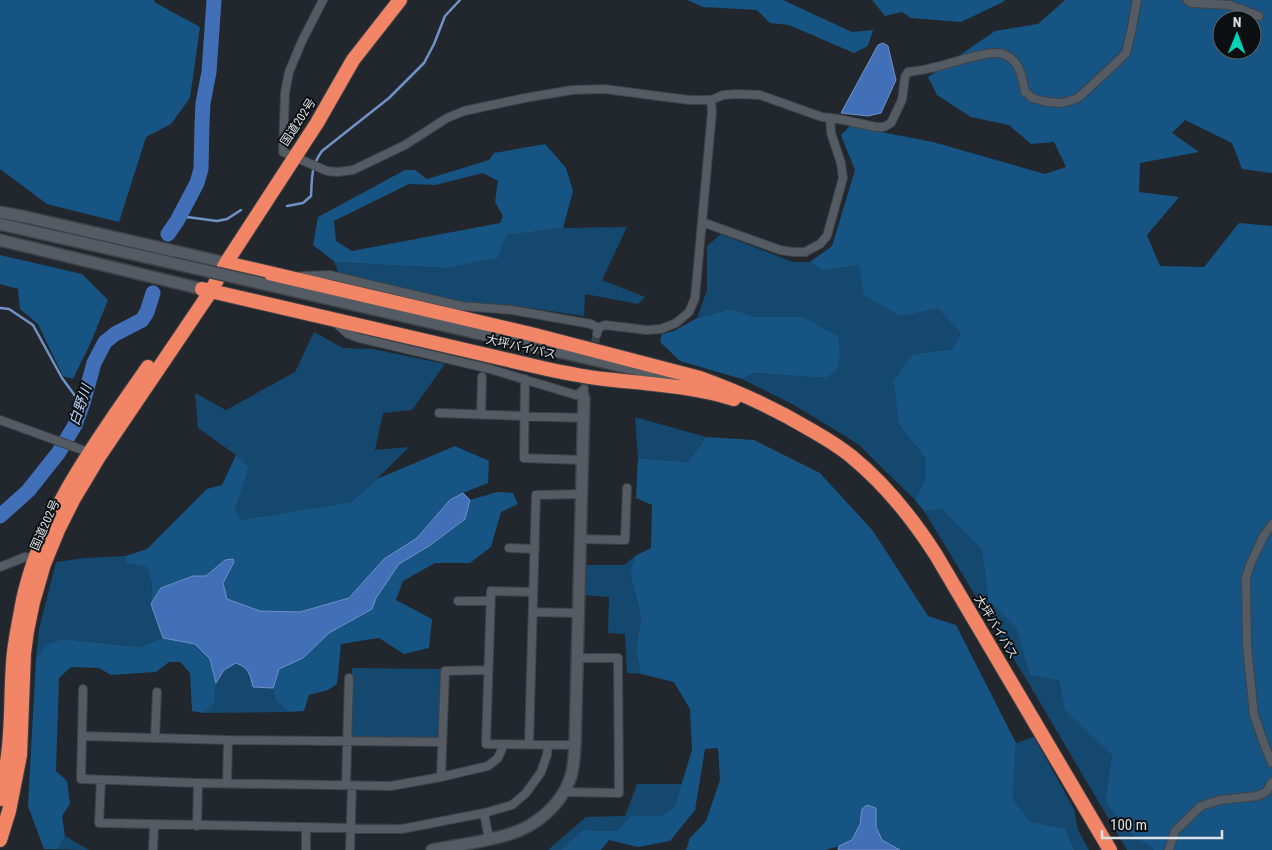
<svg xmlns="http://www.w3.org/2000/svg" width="1272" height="850" font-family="'Roboto Condensed','Noto Sans JP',sans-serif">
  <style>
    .green { fill: #15486f }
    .forest { fill: #165483; fill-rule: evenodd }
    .water { fill: #4270b8; stroke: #7092c6 }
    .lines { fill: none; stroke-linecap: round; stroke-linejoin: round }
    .stream { stroke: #7092c6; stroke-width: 2.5 }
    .river { stroke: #4270b8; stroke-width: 15 }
    .street-tunnel { stroke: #3d4349; stroke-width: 8; stroke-dasharray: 8 4; stroke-linecap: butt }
    .street-casing { stroke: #3d4247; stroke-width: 10 }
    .secondary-casing { stroke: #3d4247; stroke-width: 14 }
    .highway-casing { stroke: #3d4247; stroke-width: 16 }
    .street { stroke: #545b62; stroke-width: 8 }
    .secondary { stroke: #545b62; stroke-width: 11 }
    .highway { stroke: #f28565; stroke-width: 14 }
    .secondary-bridge-casing { stroke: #3d4247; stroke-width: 14; stroke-linecap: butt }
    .secondary-bridge { stroke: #545b62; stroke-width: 11 }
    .labels { text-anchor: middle; stroke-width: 4; stroke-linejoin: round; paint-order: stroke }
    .street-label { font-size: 12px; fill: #dde1e5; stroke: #0d1012 }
    .water-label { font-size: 14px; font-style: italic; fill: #bad4fb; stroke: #0d1012 }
  </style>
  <rect width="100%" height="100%" fill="#21272d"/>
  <path class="green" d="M627 227 602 280 645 297 638 304 585 294 584 316 510 305 458 302 338 272 334 262 444 268 507 235 563 228Z
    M721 234 793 262H810L822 271 859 265 899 316 938 309 961 333 952 349 914 354 899 425 926 459V480L915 500 858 444 794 405 742 379 754 373 826 378 802 317H756L731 309 697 318 707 290V246Z
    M314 332 343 348 373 349 445 364 412 410 383 413 375 450 409 447 377 479 351 502 241 520 235 510 249 467 236 455 198 428 195 393 226 410 295 372Z
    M635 417 706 437 688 462 638 458Z
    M941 509 982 550 988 600 1016 628 1030 675 1059 681 1065 711 1112 755 1105 801 1128 832 1154 850H1127L1026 679 924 511Z
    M126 556 125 563 147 566 152 583 151 604 163 638 139 647 64 639 36 658 39 629 56 562 85 558Z
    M635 556 630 575 641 617 636 652 641 674 627 673 625 634 608 633 609 597 583 595 586 565H624Z
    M236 663C249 668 250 674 253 687L273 688 275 700 289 712 204 713 215 703 216 683 224 670Z
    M352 668 440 669 439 739 351 738Z
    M1034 737 1074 809 1078 830 1089 850H1074L1065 828 1031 822 1013 800 1016 743Z
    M637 784H682L675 806 663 816H630L617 831 583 830 561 850H548L586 817 625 816Z
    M65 836 89 850 44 849H58Z"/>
  <path class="forest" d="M0 0H154V2L200 27 190 98 171 124 146 137 119 222 47 204 0 169Z
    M687 0H783L852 32 873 30 868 46 854 53 789 25 770 23 757 10 703 7Z
    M872 0H1005L1003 2 961 22 911 18 902 12 885 16Z
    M1065 0H1272V173L1242 169 1232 143 1185 120 1172 133 1199 152 1140 163 1139 192 1179 197 1147 235 1160 266 1204 267 1239 223 1272 226V850H1154L1128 832 1105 801 1112 755 1065 711 1059 681 1030 675 1016 628 988 600 982 550 941 509 924 511 915 500 925 480 926 459 899 425 894 380 914 354 952 349 961 333 938 309 900 316 864 295 859 265 822 271 810 262 832 246 855 170 841 135 850 126 933 142 1045 174 1066 167 1054 142 1031 144 1009 125 971 117 937 95 928 77 995 31 1038 24ZM1222 20H1252V50H1222Z
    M545 144 566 168 573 191 563 228 507 235 497 258 444 268 335 262 313 245 318 217 405 170H415L427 179 489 160 494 153ZM483 173 498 181 495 202 503 216 500 223 352 251 336 241 334 221 409 184 435 185Z
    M0 255 82 274 108 300 91 342 73 379 63 376 38 324 20 309 18 289 0 284Z
    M731 309 756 317H802L838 336 840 355 837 369 826 378 754 373 742 379 680 361 660 342 662 334 674 331 697 318Z
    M706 437 754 440 820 473 873 531 928 616 956 625 1016 743 1013 800 1031 822 1065 828 1074 850H900L882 840 876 827V808L862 809C861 817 858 834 852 840 847 845 832 848 825 850H686L690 838 706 821 720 780 718 748 705 749 695 810 670 841 638 847 609 840 601 850H561L583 830 617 831 630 816H662L675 806 692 750 690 709 674 682 641 674 636 652 641 617 630 574 635 556 651 548 652 505 636 498 638 458 688 462Z
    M455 446 489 461 488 483 463 493 450 500 417 538 384 559 349 598 300 612 260 611 227 599 223 583 234 562 225 560 206 576H193L161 588 151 604 152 583 147 567 125 563 126 556 147 549 207 489 222 485 236 455 249 467 235 510 241 520 351 502 377 479Z
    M497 492 513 493 518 504 501 512 491 547 470 563H435L403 581 396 600 432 619 429 648 404 654 379 638 341 644 337 684 328 690 309 695 304 711 289 712 275 700 273 688 279 669 303 658 329 633 371 609 376 598 399 564 429 546 465 519 470 500Z
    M163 638 195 644 210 659 216 683 215 703 204 713 192 711 190 673 180 662H169L156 672 111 675 99 668 71 667 59 678 56 771 67 781 70 804 62 816 65 836 58 849H44L28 806 36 658 48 644 64 639 139 647Z"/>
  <path class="water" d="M883 43 888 46 896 80 881 113 868 116 841 113 878 45Z
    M463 493 470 500 465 519 429 546 399 564 376 598 372 609 329 633 303 658 279 669 273 688 253 687C250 674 249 668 236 663L224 670 216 683 210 659 195 644 163 638 151 604 161 588 193 576H206L225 560 233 559 234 562 223 583 227 599 260 611 300 612 349 598 384 559 417 538 450 500Z
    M867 805 876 808V827L882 840 900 850H838L839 846 852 840 860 824 862 809Z"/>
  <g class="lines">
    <path class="stream" d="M287 206 303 203 311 196C312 178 311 166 322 151L389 98 424 63 434 44 445 16 460 0
      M177 221 187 217 217 221 227 219 241 210
      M0 308 9 309 33 325 62 378 76 397 83 403"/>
    <path class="river" d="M168 234 177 221 197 183 201 169 202 124 203 103 209 72 214 0
      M0 516 28 491 59 452 75 425 83 403 94 363 105 342 115 334 142 320 147 312 153 293"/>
    <path class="street-tunnel" d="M584 389 597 334"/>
    <defs>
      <path id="street" d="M323 0 302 41 289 72 285 93 283 152 327 171 337 172 353 170 405 145 447 118 464 111 525 98 572 90 604 89 689 100H711L723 95 737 94 760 95 822 117 839 119 876 127H884L891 123 902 100 905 77 908 72C916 71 924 70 931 68 947 65 990 49 1003 54 1020 60 1022 77 1025 92H1026L1032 98 1047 102 1062 103 1078 98 1117 62 1126 53 1131 32 1137 0
        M1187 0 1191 3 1230 5 1259 16
        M702 222 780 250 793 252H805L820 244 827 236 843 178 841 163 831 133 830 118
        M302 276 330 275 461 306 512 310 591 324 598 328 597 334
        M336 323 348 334 359 338 490 369 576 395 582 393 584 389
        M598 328 605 325 647 330 661 329 676 323 689 312 695 298 712 112 711 100
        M525 379 524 458 582 460
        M439 413 583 418
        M481 415 482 377
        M0 420 91 453
        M1272 524 1263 537 1250 565 1246 578 1247 646 1254 715 1263 741 1272 763
        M580 539 625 540 627 488
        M509 548 535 549
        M0 567 25 557 35 558
        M533 592 491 591 486 744 575 745
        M458 601H490
        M533 612 577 613
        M82 736 83 689
        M155 738 157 692
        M442 742 228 740 82 736 81 779 198 783 391 786 441 777 488 766 498 758 504 744
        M529 744 536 495 581 494
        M441 777 445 671 488 670
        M101 780 99 823 402 829 484 813 512 805 526 793 541 772 547 755 548 745
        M227 783 228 740
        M346 785 349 678
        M565 792 619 793 618 658H577
        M484 813 489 839
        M197 826 198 783
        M153 850 154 825
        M306 850V827
        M350 850 352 785
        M1169 850 1175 831 1201 806 1220 800 1257 796 1264 793 1267 791 1272 782"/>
      <path id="secondary" d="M0 212 26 217 226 263
        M0 224 172 263
        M0 240 202 289
        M264 284 673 378
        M432 850C458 845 485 842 510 834 536 826 561 805 570 779 574 768 574 757 575 745L584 399 582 393"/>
      <path id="highway" d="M226 263 531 334 700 378C739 392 776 409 811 430 825 438 840 447 852 457 886 485 913 519 936 555L1110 850
        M202 289 547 369C566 373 585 377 604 379 648 384 692 386 734 399
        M0 799C2 787 6 775 7 762 13 726 10 689 14 652 16 635 20 617 23 600 42 513 98 439 148 367
        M0 840 9 811 20 755 24 653 27 631 33 602 44 564 58 530 73 500 100 455 211 291 226 263 317 123 353 60 400 0"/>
    </defs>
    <use href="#street" class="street-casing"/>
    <use href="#secondary" class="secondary-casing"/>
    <use href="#highway" class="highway-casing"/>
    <use href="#street" class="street"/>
    <use href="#secondary" class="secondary"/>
    <use href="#highway" class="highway"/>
    <defs>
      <path id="secondary-bridge" d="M172 263 264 284"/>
    </defs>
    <use href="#secondary-bridge" class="secondary-bridge-casing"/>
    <use href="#secondary-bridge" class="secondary-bridge"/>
  </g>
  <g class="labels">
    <g class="street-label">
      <text transform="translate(298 122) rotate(-57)" y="4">国道202号</text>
      <text transform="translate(521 347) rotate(13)" y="4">大坪バイパス</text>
      <text transform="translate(45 525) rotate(-66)" y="4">国道202号</text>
      <text transform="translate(996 627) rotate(59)" y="4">大坪バイパス</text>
    </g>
    <g class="water-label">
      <text transform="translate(80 405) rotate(-71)" y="5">白野川</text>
    </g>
  </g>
  <g transform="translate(1237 35) rotate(1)"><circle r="24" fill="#0d1012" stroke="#606466"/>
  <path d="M0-4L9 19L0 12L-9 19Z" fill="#00d5b7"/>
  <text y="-8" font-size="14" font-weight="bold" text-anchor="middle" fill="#dde1e5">N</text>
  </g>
  <path d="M1102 830v8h120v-8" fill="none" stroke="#dde1e5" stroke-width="2.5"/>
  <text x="1110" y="830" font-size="15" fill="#dde1e5" stroke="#0d1012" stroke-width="4" paint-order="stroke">100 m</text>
</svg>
